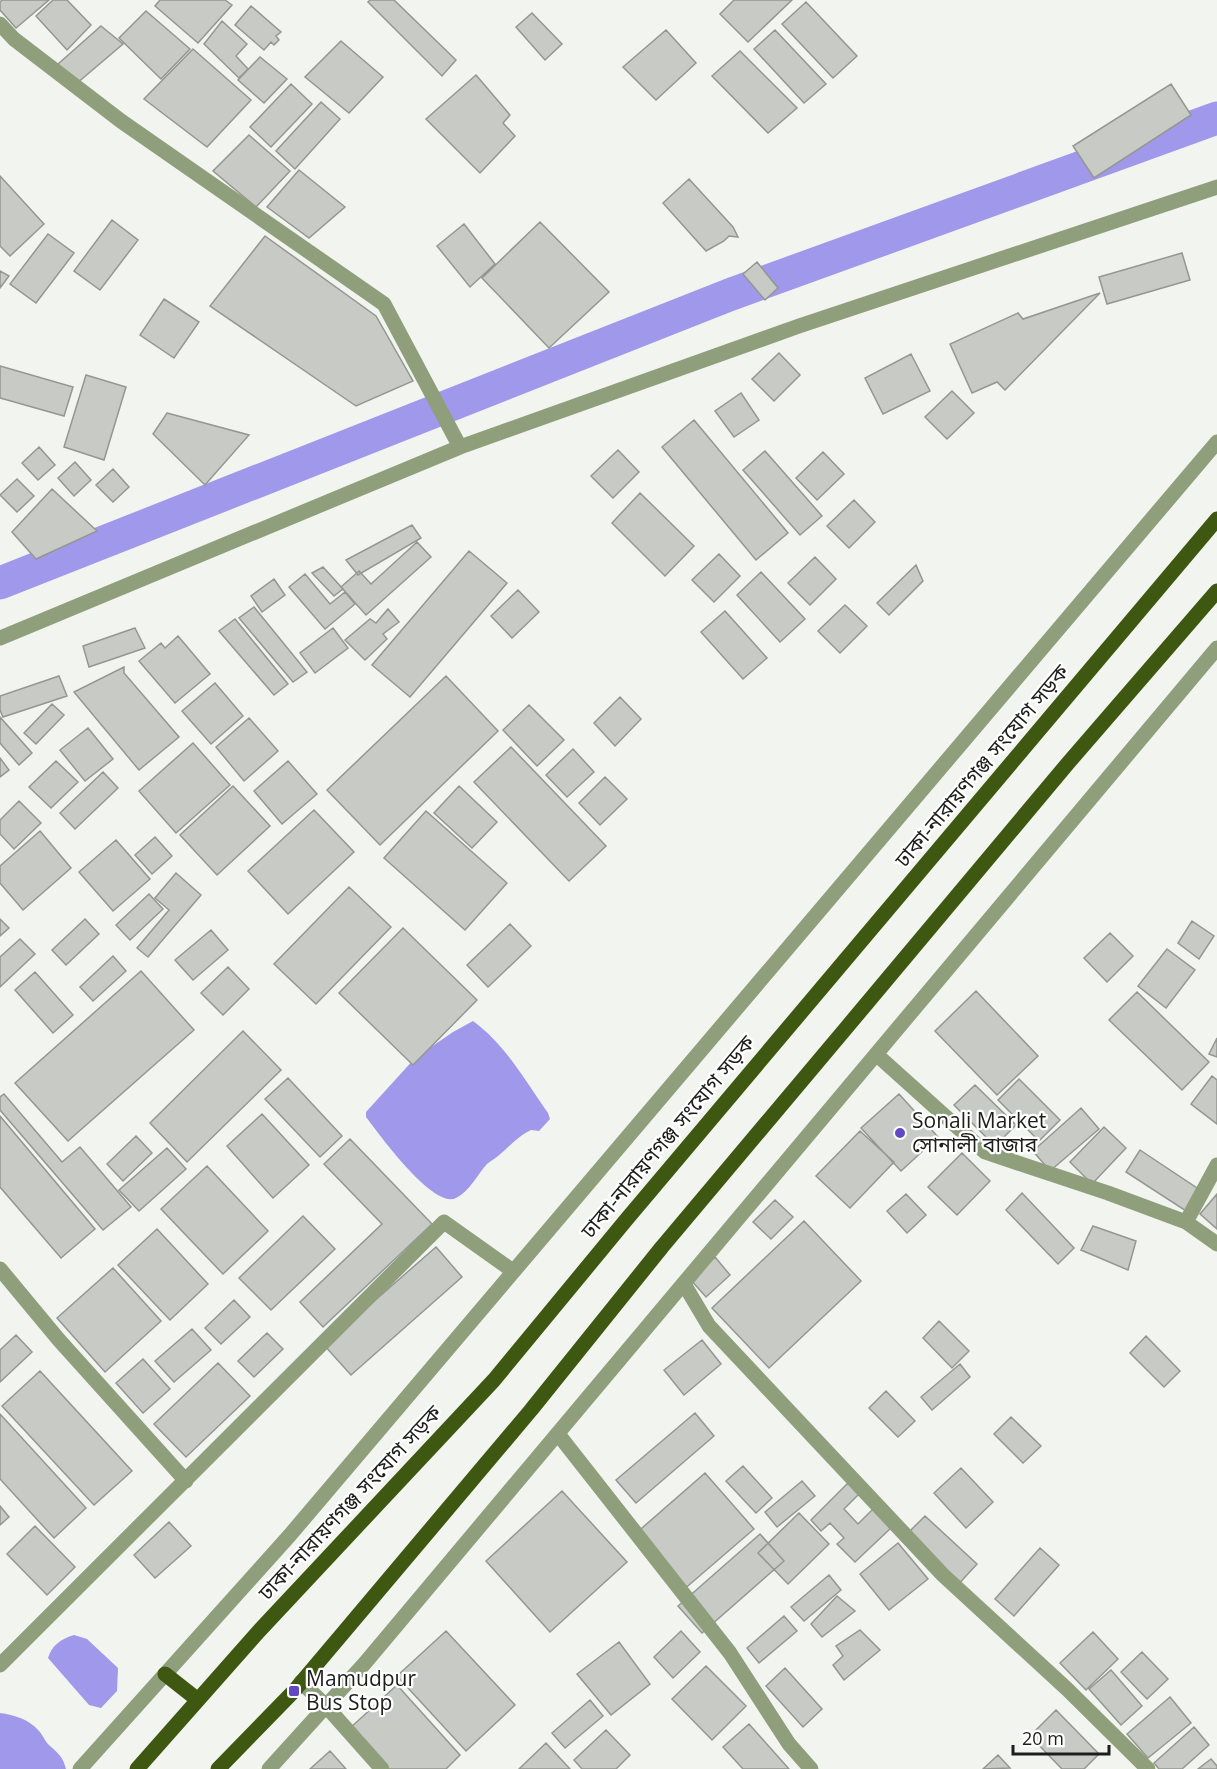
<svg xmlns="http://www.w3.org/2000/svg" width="1217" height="1769" font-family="'Open Sans','Noto Sans Bengali',sans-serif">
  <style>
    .water { fill: #a098ea }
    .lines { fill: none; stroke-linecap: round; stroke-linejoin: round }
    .canal { stroke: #a098ea; stroke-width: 33 }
    .building { fill: #c8cbc5; stroke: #949791; stroke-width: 1.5 }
    .minor { stroke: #8f9f7c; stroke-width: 15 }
    .tertiary { stroke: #8f9f7c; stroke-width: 15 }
    .primary { stroke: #3f5811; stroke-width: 15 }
    .poi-dot { fill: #6149c1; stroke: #fff; stroke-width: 2 }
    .labels { text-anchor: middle; stroke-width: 4.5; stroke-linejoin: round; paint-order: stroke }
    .street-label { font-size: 21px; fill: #1d1e1c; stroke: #fff }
    .poi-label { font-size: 21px; fill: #1d1e1c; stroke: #fff; text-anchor: start }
  </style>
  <rect width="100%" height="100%" fill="#f2f5ef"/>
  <path class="water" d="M473 1021C505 1044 526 1082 548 1113L550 1119 539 1131 531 1130C518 1136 509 1147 498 1156 495 1159 490 1161 487 1164 477 1175 470 1191 456 1198 434 1210 378 1133 366 1117V1112L415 1058 453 1032Z
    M74 1635 87 1639 118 1668 117 1691 101 1708 89 1705 48 1658C52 1645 61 1639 74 1635Z
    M0 1713C14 1715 29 1719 39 1731 43 1735 45 1742 50 1746 59 1754 63 1757 66 1769H0Z"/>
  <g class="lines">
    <path class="canal" d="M0 583 729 295 1217 118"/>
  </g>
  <path class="building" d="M2 0H49L16 28 0 10V2Z
    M53 0H67L91 25 67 50 36 16Z
    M160 0H225L232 5 198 43 155 6Z
    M370 0H394L456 60 442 76 368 2Z
    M734 0H792L748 42 720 14Z
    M806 2 857 56 833 78 782 24Z
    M251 6 281 32 276 36 279 40 274 45 271 42 264 50 235 25Z
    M146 11 190 49 161 79 119 38Z
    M532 13 562 44 545 60 516 27Z
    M222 21 247 44 236 56 248 69 239 78 204 44Z
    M101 26 123 44 76 84 58 64Z
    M666 30 696 63 656 100 623 67Z
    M775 30 826 84 804 103 754 49Z
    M341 41 383 77 349 113 305 77Z
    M193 49 251 100 207 147 144 99Z
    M740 51 797 108 768 133 712 76Z
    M260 57 287 79 264 103 238 80Z
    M476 75 510 115 503 123 515 136 480 173 426 119Z
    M291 84 312 104 271 147 250 127Z
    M1171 84 1191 115 1094 178 1073 146Z
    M321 102 340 119 295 169 276 151Z
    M249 135 290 171 256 207 213 171Z
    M299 170 345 207 309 238 267 207Z
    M0 176 44 224 10 256 0 246Z
    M689 179 733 227 738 237 729 236 724 241 706 251 663 203Z
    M112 220 138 240 100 290 74 271Z
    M540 222 609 292 549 348 482 278Z
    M464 224 495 264 470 287 437 246Z
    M48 234 74 253 36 303 10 284Z
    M265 236 376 316 413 381 356 406 210 306Z
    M1182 253 1190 280 1107 304 1099 277Z
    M757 262 778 288 765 300 743 274Z
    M0 271 9 276 0 288Z
    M1100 293 1005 390 997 382 972 393 950 344 1018 313 1023 319Z
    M164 299 199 322 174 358 140 335Z
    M779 353 800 375 774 401 752 379Z
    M911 354 930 391 883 414 865 378Z
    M0 366 73 387 64 416 0 398Z
    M86 375 126 387 104 460 64 447Z
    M952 391 974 413 947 439 925 417Z
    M741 393 759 420 734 437 715 411Z
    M167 413 249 435 205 485 153 434Z
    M694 420 788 533 756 560 662 447Z
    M39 447 55 465 38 480 22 463Z
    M618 450 639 472 613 498 591 476Z
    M765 451 822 516 800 535 743 470Z
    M823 452 844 474 817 500 796 478Z
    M75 462 91 480 74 496 58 478Z
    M113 469 129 487 113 502 96 485Z
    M17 479 34 496 17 512 0 495Z
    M52 489 97 531 36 559 12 532Z
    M640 493 694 546 665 576 612 523Z
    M854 500 875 522 849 548 827 526Z
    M412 525 421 538 358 575 346 560Z
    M417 542 431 557 366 615 341 587 359 571 371 584Z
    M469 551 507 583 410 697 372 665Z
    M719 554 740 576 714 602 692 580Z
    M815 557 836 579 810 605 788 583Z
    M916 565 923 581 889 615 877 603Z
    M323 567 343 589 334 596 312 573Z
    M761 572 805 619 780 642 737 595Z
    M305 574 330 604 345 592 355 604 325 629 289 587Z
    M274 579 285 595 262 612 251 596Z
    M518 590 539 612 512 638 491 616Z
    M845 605 867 626 840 653 818 631Z
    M254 607 307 672 293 682 239 618Z
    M388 609 399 622 383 634 387 639 365 660 345 640 370 619 376 623Z
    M725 611 767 658 743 679 701 632Z
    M235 619 288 684 274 695 219 631Z
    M135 628 145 648 89 667 83 646Z
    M333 628 348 648 315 673 300 653Z
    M178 636 210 674 175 703 139 661 161 643 165 648Z
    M124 667V673L179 737 139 770 74 692Z
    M59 676 67 696 3 717 0 710V696Z
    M446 676 498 731 380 845 327 790Z
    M215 683 243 716 211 744 182 711Z
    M620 697 641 719 615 746 594 723Z
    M52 704 64 715 36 744 24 733Z
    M529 705 564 740 537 766 503 730Z
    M0 717 32 753 19 765 0 743Z
    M249 718 278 751 244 781 216 747Z
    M88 728 113 759 85 781 60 750Z
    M193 743 230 785 176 833 139 791Z
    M511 747 606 846 569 881 474 782Z
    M573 749 594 772 567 797 546 775Z
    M0 758 9 770 0 777Z
    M56 761 78 782 51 808 29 787Z
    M288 761 317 794 282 824 254 791Z
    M103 772 118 788 75 829 60 813Z
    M605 777 627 799 600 825 579 803Z
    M233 786 270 826 217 875 180 835Z
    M459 786 497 822 472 848 434 813Z
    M19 801 41 823 14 849 0 834V820Z
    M314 810 354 852 288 914 248 871Z
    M426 811 507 883 465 930 384 858Z
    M40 831 71 868 23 910 0 883V866Z
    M155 837 172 856 152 874 135 855Z
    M116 840 150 879 113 911 79 872Z
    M176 873 201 895 148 957 137 948 169 910 155 898Z
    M349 887 391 927 316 1004 274 964Z
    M149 894 163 909 130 940 116 925Z
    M0 919 9 928 0 936Z
    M85 919 99 934 66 965 52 950Z
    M1192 921 1214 936 1199 959 1178 943Z
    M510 924 531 946 488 987 467 965Z
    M403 928 477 1000 413 1065 339 993Z
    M211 930 228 950 193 980 175 960Z
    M1110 933 1133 956 1107 982 1084 958Z
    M20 939 35 954 0 987V957Z
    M1167 949 1195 970 1166 1008 1138 986Z
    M113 956 126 971 93 1001 80 987Z
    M228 967 249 989 223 1015 201 993Z
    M141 971 194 1030 68 1141 15 1083Z
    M35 972 73 1015 53 1033 15 990Z
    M976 991 1038 1056 997 1095 935 1031Z
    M1137 992 1209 1062 1182 1090 1109 1020Z
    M243 1031 281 1070 187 1162 150 1123Z
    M1217 1038V1057L1209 1054Z
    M1212 1076 1217 1080V1124L1191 1104Z
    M288 1078 342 1136 320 1157 265 1099Z
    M1019 1079 1060 1120 1039 1141 998 1100Z
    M975 1085 1016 1125 995 1146 954 1105Z
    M4 1094 62 1162 80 1147 131 1207 103 1230 0 1110V1097Z
    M899 1094 938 1137 901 1171 861 1128Z
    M1081 1108 1099 1129 1050 1171 1033 1151Z
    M262 1114 309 1165 273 1198 227 1146Z
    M0 1116 95 1229 61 1258 0 1187Z
    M1104 1127 1126 1148 1092 1184 1070 1162Z
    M860 1131 894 1162 850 1208 816 1176Z
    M136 1136 152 1153 123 1181 107 1164Z
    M350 1139 432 1224 323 1327 300 1302 382 1224 324 1164Z
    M167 1148 186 1169 139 1211 119 1190Z
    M1140 1150 1200 1190 1186 1211 1126 1172Z
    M962 1153 990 1181 957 1215 928 1187Z
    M207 1166 268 1231 223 1274 161 1209Z
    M1022 1193 1074 1248 1058 1264 1006 1210Z
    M906 1194 926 1215 907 1233 887 1211Z
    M1217 1194V1229L1200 1214Z
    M775 1200 793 1217 771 1239 753 1222Z
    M303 1216 335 1249 271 1310 239 1278Z
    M804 1221 861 1281 769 1368 712 1308Z
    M1093 1226 1136 1241 1128 1270 1081 1250Z
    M157 1229 208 1284 170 1320 118 1265Z
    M436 1247 462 1277 351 1375 324 1345Z
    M715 1257 730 1275 706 1297 690 1279Z
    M113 1268 161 1321 105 1372 57 1318Z
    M234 1300 250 1317 221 1344 205 1328Z
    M939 1321 969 1351 952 1368 923 1338Z
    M192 1329 211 1350 174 1382 155 1361Z
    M267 1333 283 1349 254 1377 238 1361Z
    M16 1335 32 1352 0 1382V1350Z
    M1146 1336 1180 1371 1164 1387 1130 1353Z
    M702 1340 721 1364 684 1395 664 1370Z
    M143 1359 170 1389 143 1413 116 1383Z
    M218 1363 250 1396 186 1457 154 1424Z
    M960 1364 970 1377 932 1410 921 1397Z
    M40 1371 132 1471 94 1505 2 1406Z
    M886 1391 915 1421 898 1437 869 1408Z
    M695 1413 714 1436 636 1503 616 1480Z
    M0 1414 86 1508 54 1538 0 1479Z
    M1011 1417 1041 1446 1023 1463 994 1434Z
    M743 1466 772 1498 756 1513 726 1481Z
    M961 1468 993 1502 966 1528 934 1493Z
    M705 1473 754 1529 682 1591 634 1535Z
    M802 1481 815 1496 777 1527 765 1512Z
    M848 1483 859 1494 844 1509 858 1524 874 1508 892 1527 855 1562 837 1544 844 1538 830 1523 821 1531 811 1520Z
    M562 1491 627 1562 550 1632 486 1561Z
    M0 1506 9 1517 0 1525Z
    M799 1513 829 1544 788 1584 758 1553Z
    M925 1516 977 1564 955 1588 901 1540Z
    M169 1522 191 1546 155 1578 134 1555Z
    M35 1526 75 1567 47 1595 7 1554Z
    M760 1534 784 1561 702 1633 678 1606Z
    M898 1543 928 1579 889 1610 860 1574Z
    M1040 1548 1059 1565 1014 1616 995 1599Z
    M829 1575 841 1590 804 1621 791 1607Z
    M837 1596 855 1611 822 1637 811 1624Z
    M784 1616 797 1631 759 1663 747 1648Z
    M860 1630 880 1650 844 1680 833 1665 843 1656 836 1646Z
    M446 1631 515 1705 466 1751 397 1676Z
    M681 1631 700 1652 673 1678 654 1657Z
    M1093 1632 1118 1659 1086 1690 1060 1663Z
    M619 1642 650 1684 611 1715 577 1674Z
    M1142 1652 1168 1679 1147 1699 1121 1672Z
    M706 1666 746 1706 712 1740 672 1699Z
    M785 1668 822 1709 803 1727 766 1686Z
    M1111 1670 1142 1706 1121 1725 1089 1689Z
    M397 1685 460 1755 446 1769H385L349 1729Z
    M1170 1697 1191 1723 1148 1758 1127 1734Z
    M590 1700 603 1716 565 1748 552 1733Z
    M1056 1710 1099 1754 1084 1769H1062L1030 1736Z
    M749 1724 789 1769H743L723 1747Z
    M1194 1727 1209 1745 1182 1769H1159L1154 1763Z
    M606 1730 630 1755 616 1769H582L574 1760Z
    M546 1743 570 1769H519Z
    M330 1751 346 1769H310Z
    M998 1755 1010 1768 983 1769Z
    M1211 1759 1217 1766V1769H1198Z"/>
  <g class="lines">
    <path class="minor" d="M0 24 14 39 121 121 384 304 460 447
      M0 638 460 447 799 326 1217 187
      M877 1055 985 1152 1108 1193 1186 1222 1217 1244
      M1186 1222 1217 1165
      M0 1269 59 1340 186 1481
      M684 1284 709 1326 943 1575 1067 1689 1148 1769
      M558 1434 730 1653 789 1744 811 1769
      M0 1665 444 1222 513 1271
      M301 1682 326 1706 382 1769"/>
    <path class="tertiary" d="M80 1769 290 1535 1217 442
      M269 1769 365 1663 1217 648"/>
    <path class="primary" d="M165 1674 198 1700
      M137 1769 259 1631 494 1380 626 1220 1217 519
      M218 1769 294 1691 343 1633 531 1410 662 1247 847 1027 1069 762 1217 591"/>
  </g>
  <g class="poi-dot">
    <circle cx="900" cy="1133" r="6"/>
    <rect x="288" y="1685" width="12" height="12" rx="3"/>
  </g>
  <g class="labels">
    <g class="street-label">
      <text transform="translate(982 766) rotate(-50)" y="7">ঢাকা-নারায়ণগঞ্জ সংযোগ সড়ক</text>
      <text transform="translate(668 1137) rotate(-50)" y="7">ঢাকা-নারায়ণগঞ্জ সংযোগ সড়ক</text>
      <text transform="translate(350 1503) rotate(-47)" y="7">ঢাকা-নারায়ণগঞ্জ সংযোগ সড়ক</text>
    </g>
    <g class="poi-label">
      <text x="912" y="1128">Sonali Market<tspan x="912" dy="24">সোনালী বাজার</tspan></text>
      <text x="306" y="1686">Mamudpur<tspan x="306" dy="24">Bus Stop</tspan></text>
    </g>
  </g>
  <path d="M1013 1745v9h96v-9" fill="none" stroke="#1d1e1c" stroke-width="3"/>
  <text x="1022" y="1745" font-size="18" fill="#1d1e1c" stroke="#ffffff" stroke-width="4.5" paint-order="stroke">20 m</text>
</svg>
